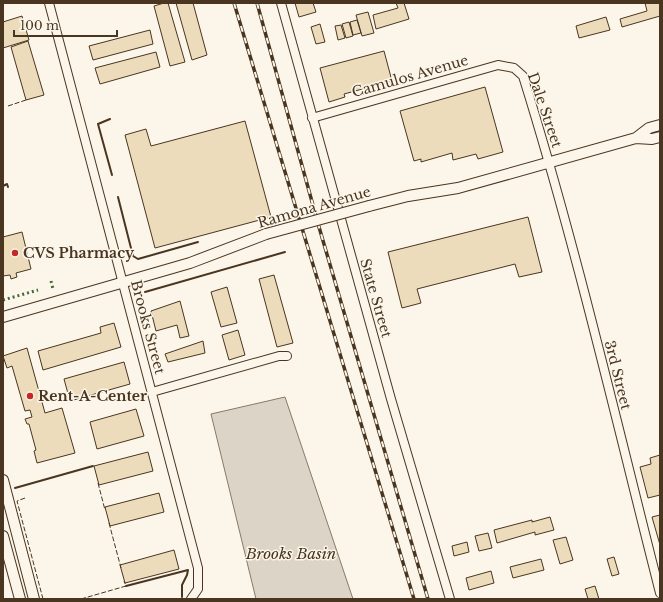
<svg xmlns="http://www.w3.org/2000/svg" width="663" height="602" font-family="'Libre Baskerville',serif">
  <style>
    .water { fill: #dcd4c6; stroke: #887966 }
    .building { fill: #ecdcbc; stroke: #4a3520 }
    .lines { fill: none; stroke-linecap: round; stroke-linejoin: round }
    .minor-casing { stroke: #4a3520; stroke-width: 10 }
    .major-casing { stroke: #4a3520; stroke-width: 12 }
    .minor { stroke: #fbf6e9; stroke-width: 8 }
    .major { stroke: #fbf6e9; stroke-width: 10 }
    .rail-casing { stroke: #4a3520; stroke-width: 3.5 }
    .rail { stroke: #fbf6e9; stroke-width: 2; stroke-dasharray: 6; stroke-linecap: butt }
    .major-bridge-casing { stroke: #4a3520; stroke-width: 12; stroke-linecap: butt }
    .major-bridge { stroke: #fbf6e9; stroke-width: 10 }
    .hedge { stroke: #436837; stroke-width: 3; stroke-dasharray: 2 3; stroke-linecap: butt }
    .fence { stroke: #4a3520; stroke-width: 1; stroke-dasharray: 5 2; stroke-linecap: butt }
    .wall { stroke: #4a3520; stroke-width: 2 }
    .poi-dot { fill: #c62828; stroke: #fbf6e9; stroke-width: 1.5 }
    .labels { text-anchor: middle; stroke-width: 3; stroke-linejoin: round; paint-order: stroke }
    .street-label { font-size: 14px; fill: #4a3520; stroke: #fbf6e9 }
    .poi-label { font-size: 14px; font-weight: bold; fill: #4a3520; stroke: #fbf6e9; text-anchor: start }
    .water-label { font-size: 15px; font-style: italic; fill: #4a3520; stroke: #fbf6e9 }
  </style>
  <rect width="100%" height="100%" fill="#fbf6e9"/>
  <path class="water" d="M285 397 353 599H256L211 414Z"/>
  <path class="building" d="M164 3H168L185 62 170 66 154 6Z
    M176 3H193L207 55 192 60Z
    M295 3H313L316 12 299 17Z
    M396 3H404L409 19 376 29 373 15 398 8Z
    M645 3H660V16L622 27 620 19 647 11Z
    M368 12 374 33 362 36 356 15Z
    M22 16 29 40 3 48V22Z
    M606 17 610 30 579 38 576 26Z
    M357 20 361 33 353 35 350 22Z
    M349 22 353 36 346 38 342 24Z
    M320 24 325 42 316 44 311 27Z
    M341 25 345 38 338 40 335 26Z
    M150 30 153 44 93 60 89 46Z
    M28 41 44 95 26 100 11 47Z
    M384 51 392 81 344 94 345 97 329 102 320 68Z
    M156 52 160 67 100 84 95 68Z
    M485 87 503 152 478 159 476 154 453 160 452 153 421 162V159L414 161 400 111Z
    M245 121 271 217 155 248 125 135 146 129 151 146Z
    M528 217 542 272 519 277 515 264 417 289 421 303 402 308 388 252Z
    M22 232 31 269 16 273 17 277 11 279 10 275 3 276V237Z
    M274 275 293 343 277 347 259 279Z
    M227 287 237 323 221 327 211 292Z
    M180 301 189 336 180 338 177 325 156 331 151 311Z
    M114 323 121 347 43 370 38 351 101 333 100 327Z
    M238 330 245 355 229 360 222 335Z
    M203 341 205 353 168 362 165 354Z
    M27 348 45 413 62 408 75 453 37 463 34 451 36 450 29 424H27L25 419 32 417 30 410 25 411 12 366 7 368 3 356Z
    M124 362 130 384 70 401 64 379Z
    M136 409 144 436 97 449 90 422Z
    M148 452 153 471 99 485 94 466Z
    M660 455V495L648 498 640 467 651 464 650 458Z
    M159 493 164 512 110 526 105 507Z
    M660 515V545L652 517Z
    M550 517 554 530 535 535V532L497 543 494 530 532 520V522Z
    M488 533 492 548 479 551 475 536Z
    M566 537 573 560 560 564 553 540Z
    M467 542 469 552 454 556 452 546Z
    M174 550 179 569 125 583 120 565Z
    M614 557 619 574 612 576 607 559Z
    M541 559 544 570 513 578 510 567Z
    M491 571 494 583 469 590 466 578Z
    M595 586 599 599H588L585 589Z"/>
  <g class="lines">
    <defs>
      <path id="minor" d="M49 3 198 568V589L191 599
        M281 3 391 399 450 599
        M312 118 498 65 514 68 523 76C576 246 616 420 660 593
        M152 392 279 356H287"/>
      <path id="major" d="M636 138 649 128 660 125
        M369 206 408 196 458 188 636 138 652 139 660 137
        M3 317 190 263 266 234
        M3 480 34 599
        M3 536 20 599"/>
    </defs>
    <use href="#minor" class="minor-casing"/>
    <use href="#major" class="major-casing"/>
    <use href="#minor" class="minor"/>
    <use href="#major" class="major"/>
    <defs>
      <path id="rail" d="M234 3 414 599
        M257 3 319 227 428 599"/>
    </defs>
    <use href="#rail" class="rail-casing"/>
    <use href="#rail" class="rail"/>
    <defs>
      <path id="major-bridge" d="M266 234 369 206"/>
    </defs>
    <use href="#major-bridge" class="major-bridge-casing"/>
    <use href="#major-bridge" class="major-bridge"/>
    <path class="hedge" d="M51 281 53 289
      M3 300 38 290"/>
    <path class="fence" d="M8 106 26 100
      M98 483 105 510
      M25 498 17 501 43 599
      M109 523 121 568
      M81 599 126 586 124 581"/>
    <path class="wall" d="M110 119 98 124 112 175
      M3 186 7 184 8 187
      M118 197 133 256 138 259 198 242
      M145 292 285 252
      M15 488 93 466
      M126 586 188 570 187 575 182 585V597
      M213 599H216"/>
  </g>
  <g class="poi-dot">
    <circle cx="15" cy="253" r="4"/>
    <circle cx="30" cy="396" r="4"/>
  </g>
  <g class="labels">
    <g class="street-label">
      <text transform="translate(410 76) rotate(-16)" y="5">Camulos Avenue</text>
      <text transform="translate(545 110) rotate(71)" y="5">Dale Street</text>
      <text transform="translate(314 207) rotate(-16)" y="5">Ramona Avenue</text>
      <text transform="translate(376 298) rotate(74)" y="5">State Street</text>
      <text transform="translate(148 327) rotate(75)" y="5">Brooks Street</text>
      <text transform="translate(618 375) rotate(76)" y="5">3rd Street</text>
    </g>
    <g class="poi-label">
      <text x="23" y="258">CVS Pharmacy</text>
      <text x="38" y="401">Rent-A-Center</text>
    </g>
    <g class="water-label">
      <text x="291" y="559">Brooks Basin</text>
    </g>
  </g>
  <rect width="663" height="602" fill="none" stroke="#4a3520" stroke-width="8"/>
  <path d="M14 30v6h103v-6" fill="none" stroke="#4a3520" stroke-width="2"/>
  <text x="20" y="30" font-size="12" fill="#4a3520" stroke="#fbf6e9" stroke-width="3" paint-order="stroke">100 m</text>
</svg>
